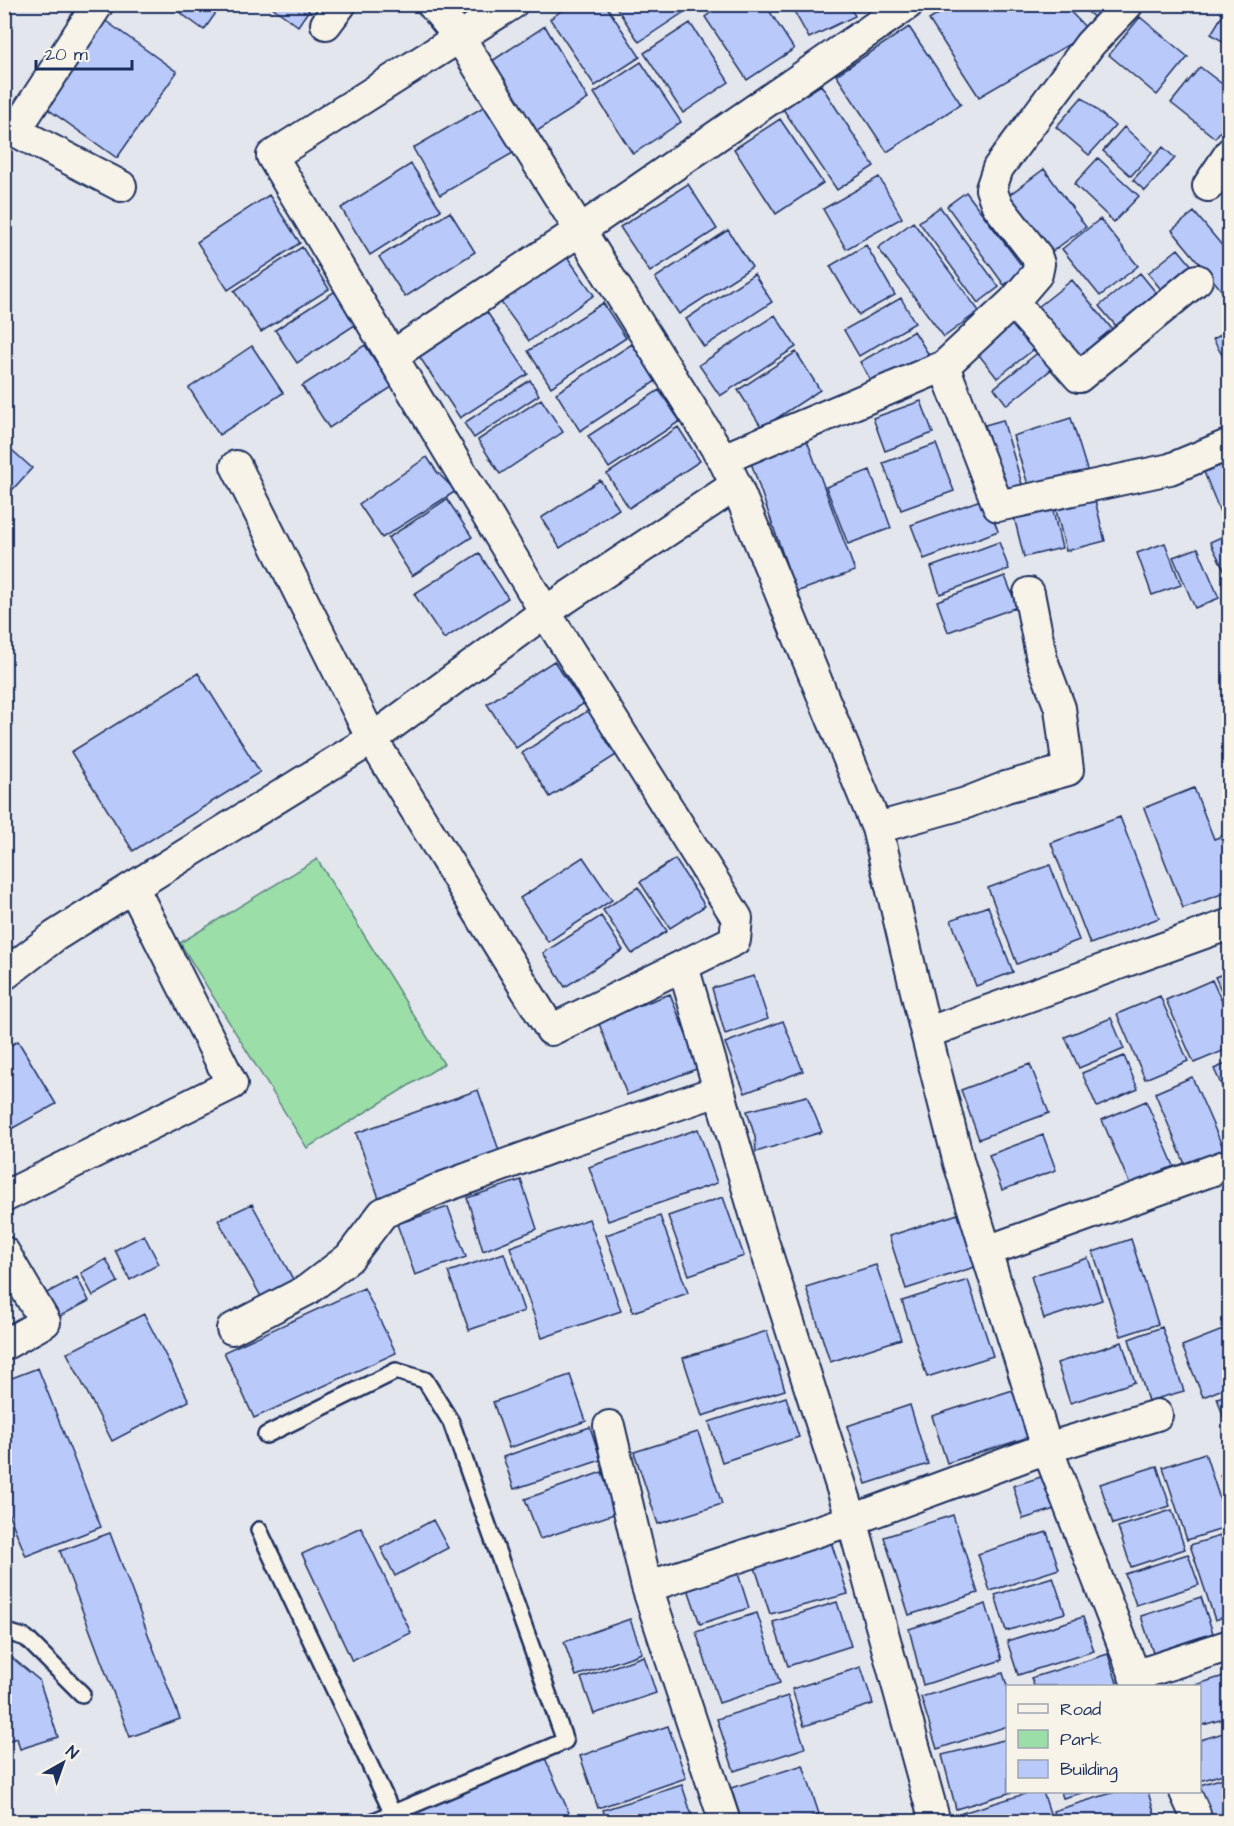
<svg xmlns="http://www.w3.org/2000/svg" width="1234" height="1826" font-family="'Architects Daughter',sans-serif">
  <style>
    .green { fill: #9cdea8; stroke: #5c8683; stroke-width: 1.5 }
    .building { fill: #b9c9f9; stroke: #1b2f5e; stroke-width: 1.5 }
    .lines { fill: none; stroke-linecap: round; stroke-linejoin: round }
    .lane-casing { stroke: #1b2f5e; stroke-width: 20 }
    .street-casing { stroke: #1b2f5e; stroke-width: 34 }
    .lane { stroke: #f7f3e8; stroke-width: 15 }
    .street { stroke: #f7f3e8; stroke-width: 30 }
  </style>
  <rect width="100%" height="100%" fill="#e4e6ed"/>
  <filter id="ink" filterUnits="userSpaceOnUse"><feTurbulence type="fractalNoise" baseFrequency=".0167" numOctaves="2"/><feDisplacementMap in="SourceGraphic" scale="12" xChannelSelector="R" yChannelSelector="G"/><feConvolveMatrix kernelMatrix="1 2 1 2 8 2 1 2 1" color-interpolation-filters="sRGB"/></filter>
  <g filter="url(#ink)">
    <path class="green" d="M317 859 444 1064 307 1148 180 943Z"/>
    <path class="building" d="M168 4H222L204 30Z
      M268 4H313L298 26Z
      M571 4H605L640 57 595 86 550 19Z
      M614 4H679L684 12 639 42Z
      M723 4H765L794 49 747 80 705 17Z
      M790 4H848L855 16 809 38Z
      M954 4H1063L1090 32 979 97 929 20Z
      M1079 4H1113L1099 22Z
      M1228 6 1230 7V46L1211 34Z
      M1140 17 1188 57 1157 95 1109 55Z
      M103 19 177 72 117 158 42 105Z
      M690 23 729 82 683 113 644 53Z
      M545 26 588 99 534 133 492 61Z
      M909 27 961 104 887 152 836 75Z
      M641 62 681 122 633 154 594 93Z
      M1200 67 1230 90V119L1215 138 1171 103Z
      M821 85 874 166 837 190 783 109Z
      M1082 97 1115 126 1089 155 1056 127Z
      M492 102 520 149 440 195 413 148Z
      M780 119 823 183 776 214 734 149Z
      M1124 127 1152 152 1131 176 1103 151Z
      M1163 147 1175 158 1145 191 1133 180Z
      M1098 158 1139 196 1114 222 1074 184Z
      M411 164 441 210 370 255 341 208Z
      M1044 169 1086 227 1047 255 1005 198Z
      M879 177 902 218 846 249 823 209Z
      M688 184 717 229 650 272 620 227Z
      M966 192 1025 270 1004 285 947 206Z
      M269 195 300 243 228 290 197 242Z
      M940 207 999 287 978 303 919 222Z
      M450 212 475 252 405 297 379 257Z
      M1194 212 1230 255V284L1222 291 1172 230Z
      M1100 219 1138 266 1100 296 1062 249Z
      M913 222 979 311 944 337 878 248Z
      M728 230 752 267 679 314 655 278Z
      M866 245 895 295 859 315 830 266Z
      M302 247 329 289 261 332 234 291Z
      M1178 249 1197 272 1167 297 1148 273Z
      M563 251 594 295 529 341 497 297Z
      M1140 273 1162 300 1122 333 1099 306Z
      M754 274 772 302 704 347 686 319Z
      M1072 280 1116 334 1082 361 1038 307Z
      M337 290 358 323 297 363 275 330Z
      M901 298 915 323 859 356 844 330Z
      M603 303 626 338 551 387 528 351Z
      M483 306 528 374 460 418 415 350Z
      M775 315 796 347 720 396 699 365Z
      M1016 318 1038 346 997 378 975 350Z
      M1230 330V369L1213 339Z
      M914 331 929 355 874 386 860 362Z
      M632 344 656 381 580 431 556 393Z
      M365 345 392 387 329 428 302 386Z
      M252 346 283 393 219 435 189 388Z
      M1040 351 1053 368 1007 405 994 388Z
      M796 352 820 390 762 428 738 390Z
      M530 380 539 395 474 438 464 423Z
      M659 390 680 421 609 468 588 436Z
      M541 399 563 432 500 474 478 440Z
      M921 401 933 433 885 451 873 418Z
      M1071 418 1088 473 1030 491 1013 436Z
      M1003 420 1024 491 1005 496 985 425Z
      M678 427 700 461 629 508 607 474Z
      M805 435 855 571 796 592 749 457Z
      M4 443 32 468 4 499Z
      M936 444 954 491 901 510 883 463Z
      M427 457 437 472 456 491 382 538 359 504Z
      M1230 462V514L1222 517 1204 472Z
      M870 470 891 528 848 544 826 487Z
      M600 480 619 509 560 548 541 518Z
      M1093 492 1105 541 1066 551 1054 502Z
      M986 498 998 531 924 559 911 525Z
      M447 499 472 537 412 576 388 538Z
      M1051 503 1062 548 1024 557 1013 513Z
      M1230 533V581L1210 542Z
      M999 542 1009 569 940 594 931 567Z
      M1165 543 1181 585 1152 595 1137 553Z
      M1198 548 1219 598 1195 608 1173 557Z
      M479 553 508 598 444 639 414 594Z
      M1005 576 1017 607 948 632 937 601Z
      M554 661 583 704 516 748 487 704Z
      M198 673 260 772 133 851 71 752Z
      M592 708 621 752 550 797 522 753Z
      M1194 788 1214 839 1222 836 1230 855V891L1183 908 1144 808Z
      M1120 817 1159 918 1090 944 1051 843Z
      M583 857 612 900 548 942 520 898Z
      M675 859 705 906 670 928 640 882Z
      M1050 865 1079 940 1017 964 988 888Z
      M638 887 667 931 632 954 603 910Z
      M988 906 1013 972 976 986 951 920Z
      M601 916 623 950 565 987 543 953Z
      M1230 971V1010L1215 977Z
      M754 976 768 1019 725 1034 712 988Z
      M1212 980 1230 1019V1048L1194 1063 1166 1000Z
      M670 994 699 1068 627 1095 598 1021Z
      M1160 996 1188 1061 1145 1079 1117 1014Z
      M1111 1018 1124 1049 1079 1068 1065 1037Z
      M783 1021 803 1071 745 1093 725 1043Z
      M18 1041 56 1104 4 1133V1049Z
      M1124 1056 1138 1089 1097 1107 1082 1073Z
      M1230 1062V1104L1214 1069Z
      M1030 1064 1049 1113 979 1139 961 1090Z
      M1192 1077 1225 1152 1187 1169 1155 1093Z
      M478 1090 502 1159 380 1201 356 1133Z
      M807 1096 822 1132 756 1152 755 1137 747 1111Z
      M1146 1101 1174 1166 1130 1185 1102 1120Z
      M698 1129 717 1183 608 1221 589 1167Z
      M1043 1135 1056 1170 1002 1190 989 1155Z
      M521 1180 537 1229 483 1251 467 1198Z
      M723 1197 744 1256 689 1275 668 1216Z
      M252 1204 295 1283 263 1300 218 1220Z
      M448 1207 466 1257 415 1275 397 1224Z
      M961 1213 978 1266 906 1289 889 1236Z
      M660 1216 688 1293 633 1312 606 1235Z
      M589 1219 621 1311 542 1338 510 1247Z
      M144 1235 159 1264 130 1280 115 1250Z
      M1131 1239 1158 1324 1121 1336 1093 1252Z
      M504 1253 524 1311 469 1330 448 1272Z
      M1088 1258 1102 1300 1044 1319 1031 1276Z
      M106 1259 118 1282 93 1296 81 1273Z
      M876 1265 901 1339 830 1362 806 1287Z
      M77 1277 89 1301 47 1323 35 1299Z
      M968 1280 993 1356 927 1377 902 1301Z
      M364 1288 396 1353 254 1418 224 1352Z
      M144 1314 189 1401 112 1441 67 1353Z
      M1162 1327 1184 1391 1148 1401 1129 1339Z
      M1230 1327V1386L1203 1397 1182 1346Z
      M767 1331 785 1390 702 1416 683 1358Z
      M1122 1342 1135 1382 1070 1403 1057 1363Z
      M38 1368 101 1527 26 1556 4 1503V1381Z
      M570 1375 586 1421 509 1448 493 1402Z
      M1016 1389 1032 1436 947 1463 932 1416Z
      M1230 1394V1436L1217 1398Z
      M786 1397 799 1437 722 1462 709 1422Z
      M910 1405 928 1464 866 1484 847 1426Z
      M590 1427 601 1460 514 1489 503 1457Z
      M698 1432 722 1504 658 1524 634 1452Z
      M1205 1453 1229 1527 1187 1540 1163 1467Z
      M1157 1466 1170 1506 1113 1524 1100 1484Z
      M602 1472 617 1513 540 1539 525 1499Z
      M1230 1473V1502L1220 1475Z
      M1050 1474 1061 1507 1023 1519 1013 1486Z
      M1172 1510 1185 1549 1131 1567 1118 1527Z
      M953 1515 978 1593 909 1615 884 1537Z
      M433 1520 448 1548 395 1576 381 1548Z
      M361 1527 411 1633 352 1661 302 1554Z
      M1047 1532 1059 1569 990 1591 978 1554Z
      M110 1533 180 1719 130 1737 60 1551Z
      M1230 1533V1615L1215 1620 1190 1545Z
      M829 1536 848 1594 770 1614 752 1558Z
      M1188 1554 1199 1585 1136 1605 1125 1574Z
      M735 1564 749 1608 700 1624 685 1580Z
      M1053 1577 1065 1613 1006 1631 995 1595Z
      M1201 1597 1213 1633 1153 1653 1141 1616Z
      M837 1602 851 1646 788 1666 773 1622Z
      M986 1604 1002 1660 923 1685 909 1629Z
      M757 1613 780 1683 719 1703 696 1632Z
      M1083 1617 1094 1651 1018 1675 1007 1641Z
      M630 1619 642 1653 576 1676 564 1642Z
      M4 1651 39 1680 58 1737 20 1749 17 1738 4 1742Z
      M1108 1654 1118 1686H1034L1031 1678Z
      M644 1656 656 1693 594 1714 581 1678Z
      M861 1667 873 1704 804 1726 792 1689Z
      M1003 1673 1008 1689V1726L937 1749 921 1697Z
      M1230 1674V1717L1200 1726V1686H1192Z
      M788 1696 805 1748 734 1771 717 1719Z
      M668 1726 686 1778 598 1808 580 1756Z
      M1230 1731V1772L1200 1781V1740Z
      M1008 1739V1792H1012L956 1809 942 1755Z
      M545 1758 573 1822H395Z
      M803 1765 819 1814 794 1822H742L731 1788Z
      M1230 1776V1822H1212L1200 1785Z
      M682 1785 694 1822H607L603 1810Z
      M1031 1792H1043L1053 1822H965L962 1813Z
      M1061 1792H1085L1063 1798Z
      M1115 1792H1148L1157 1822H1056L1053 1811Z"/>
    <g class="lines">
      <defs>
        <path id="lane" d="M266 1435 396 1371 425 1380 451 1422 565 1741 372 1822
          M259 1530 392 1812
          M4 1631 26 1638 82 1694"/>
        <path id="street" d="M432 4 460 38 723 459 736 485 877 828 926 1033 959 1163 1047 1448 1139 1686
          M326 24 341 4
          M4 123 15 131 121 186
          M15 131 98 4
          M1208 186 1230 153
          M1013 302 1079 377 1197 280
          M392 356 579 231 908 4
          M944 366 998 506 1170 469 1230 444
          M723 459 944 366 1013 302 1037 274 1039 264 1036 255 997 205 991 189 998 168 1090 44 1128 4
          M236 466 372 739 551 1030 735 940 737 918 545 612 272 156 512 4
          M877 828 966 803 1006 787 1068 770 1060 708 1042 660 1029 593
          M683 966 762 1238 852 1520 935 1822
          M4 975 55 936 133 887
          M926 1033 1230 924
          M4 1197 232 1084 133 887 372 739 545 612 736 485
          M987 1251 1230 1164
          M4 1252 45 1322 4 1345
          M232 1329 307 1290 349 1258 383 1213 441 1188 570 1141 718 1091
          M609 1426 647 1587
          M1134 1676 1230 1645
          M1185 1792 1195 1814
          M725 1822 647 1587 852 1520 1047 1448 1157 1415"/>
      </defs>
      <use href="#lane" class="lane-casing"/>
      <use href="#street" class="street-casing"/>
      <use href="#lane" class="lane"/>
      <use href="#street" class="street"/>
    </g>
  </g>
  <rect width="1234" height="1826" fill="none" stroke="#f7f3e8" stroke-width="24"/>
  <rect x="12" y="12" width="1210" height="1802" fill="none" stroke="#1b2f5e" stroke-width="2" filter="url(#ink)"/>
  <rect x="1006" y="1685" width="195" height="108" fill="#f7f3e8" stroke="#9fa5b1" stroke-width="1.5"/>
  <rect x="1018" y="1704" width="30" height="9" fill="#f7f3e8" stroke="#9fa5b1" stroke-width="1.5"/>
  <text x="1060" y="1715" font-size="18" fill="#1b2f5e">Road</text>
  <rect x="1018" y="1730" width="30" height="18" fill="#9cdea8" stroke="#9fa5b1" stroke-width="1.5"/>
  <text x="1060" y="1745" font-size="18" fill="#1b2f5e">Park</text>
  <rect x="1018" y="1760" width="30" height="18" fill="#b9c9f9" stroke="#9fa5b1" stroke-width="1.5"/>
  <text x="1060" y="1775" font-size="18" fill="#1b2f5e">Building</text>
  <g transform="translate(63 1763) rotate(40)" stroke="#f7f3e8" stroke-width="4.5" paint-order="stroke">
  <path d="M0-4.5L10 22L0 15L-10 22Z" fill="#1b2f5e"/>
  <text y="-9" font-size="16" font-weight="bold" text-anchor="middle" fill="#1b2f5e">N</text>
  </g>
  <path d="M36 60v9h96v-9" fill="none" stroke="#1b2f5e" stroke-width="3"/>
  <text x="45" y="60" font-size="18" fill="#1b2f5e" stroke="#f7f3e8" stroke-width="4.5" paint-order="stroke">20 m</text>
</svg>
